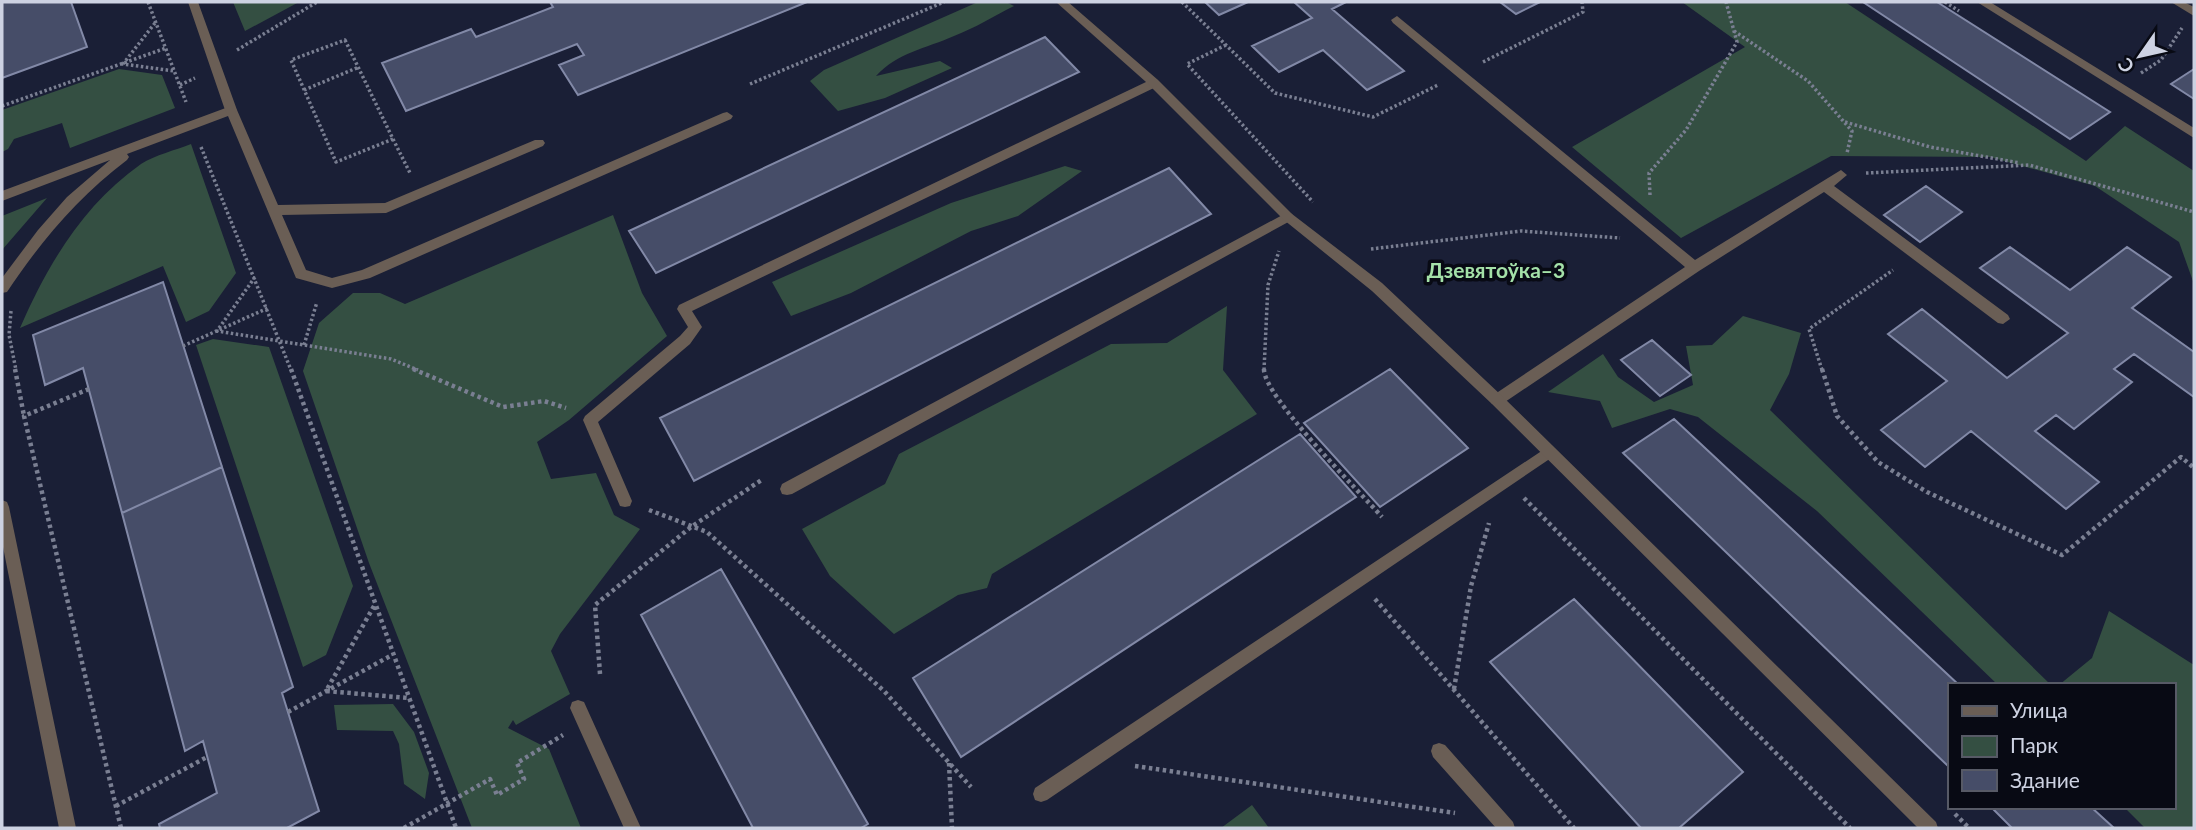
<svg xmlns="http://www.w3.org/2000/svg" width="2196" height="830" font-family="Lato,sans-serif">
  <style>
    .green { fill: #344f42 }
    .building { fill: #464d68; stroke: #8289a7; stroke-width: 2 }
    .lines { fill: none; stroke-linecap: round; stroke-linejoin: round }
    .path-far1 { stroke: #7a7f92; stroke-width: 3.5; stroke-dasharray: 2.5 2.5; stroke-linecap: butt }
    .path { stroke: #7a7f92; stroke-width: 4.5; stroke-dasharray: 3.5 3.5; stroke-linecap: butt }
    .service { fill: #6a5e55; fill-rule: evenodd }
    .minor { fill: #6a5e55; fill-rule: evenodd }
    .labels { text-anchor: middle; stroke-width: 7; stroke-linejoin: round; paint-order: stroke }
    .neighbourhood-label { font-size: 21px; font-weight: bold; fill: #a4e1a8; stroke: #080a14 }
  </style>
  <rect width="100%" height="100%" fill="#1a1f36"/>
  <path class="green" d="M233 2H299L245 31Z
    M978 2H1006L1014 6C994 16 975 28 954 36 925 49 898 52 876 76L940 61 952 68 885 98 838 111 810 81 824 70Z
    M1682 2H1845L2086 161 2125 126 2194 171V284L2179 242 2095 186 1990 157 1831 156 1681 238 1572 147 1745 47Z
    M119 69 162 75 175 108 70 148 62 123 14 139 8 149 2 152V110Z
    M191 144 236 273 209 311 186 322 163 266 20 328C48 264 83 205 141 164 155 155 176 150 191 144Z
    M1065 166 1082 171 1018 216 971 231 851 293 791 316 772 282 951 203Z
    M47 198 2 250V216Z
    M613 215 642 293 667 336 569 420 537 442 551 479 596 473 614 515 640 529 560 634 551 651 570 694 516 725 513 720 508 728 549 749 581 828H472L369 563 303 371 319 323 353 293H380L405 304Z
    M1227 306 1223 370 1257 414 992 574 987 588 958 595 894 634 830 576 802 529 885 484 899 454 1111 344 1167 343Z
    M1743 316 1801 333 1789 374 1770 410 2051 685H1998L1817 511 1698 417 1670 409 1612 428 1600 401 1548 392 1603 354 1618 377 1654 402 1693 385 1686 346 1712 345Z
    M213 339 269 347 353 586 326 655 303 667 196 345Z
    M2109 611 2194 665V828H2145L2124 807H2173V685H2059L2092 658Z
    M393 704 414 732 429 773 425 799 404 784 399 744 393 731 337 730 334 705Z
    M1252 805 1269 828H1221Z"/>
  <path class="building" d="M2 2H71L87 47 2 78Z
    M550 2H807L578 95 559 65 584 55 577 44 406 111 382 63 471 29 476 37 553 7Z
    M1205 2H1248L1219 15Z
    M1294 2H1346L1332 9 1404 71 1367 90 1323 50 1279 72 1252 46 1312 18Z
    M1500 2H1540L1516 14Z
    M1863 2H1937L2110 112 2070 139Z
    M1045 37 1079 72 656 273 629 231Z
    M2194 69V99L2171 84Z
    M1169 168 1211 214 694 481 660 418Z
    M1926 186 1962 212 1920 242 1884 215Z
    M2010 247 2070 290 2127 247 2171 277 2132 308 2194 352V397L2134 354 2114 369 2132 382 2074 429 2056 415 2035 431 2099 482 2066 509 1971 431 1925 467 1881 430 1947 381 1888 334 1922 309 2007 378 2068 333 1980 268Z
    M163 282 222 467 122 513 83 368 45 385 33 335Z
    M1652 340 1691 375 1660 396 1621 360Z
    M1390 369 1468 448 1380 507 1304 423Z
    M1674 419 1959 685H1949V767L1623 453Z
    M1300 434 1356 497 961 757 913 678Z
    M222 467 293 687 282 693 319 811 287 828H160L159 824 217 793 203 741 185 751 122 513Z
    M721 569 868 824 861 828H753L641 615Z
    M1574 599 1743 772 1679 828H1641L1490 662Z
    M1991 807H2091L2114 828H2012Z"/>
  <g class="lines">
    <path class="path-far1" d="M148 2 186 102
      M1182 2 1275 93 1373 117 1438 85
      M1945 2 1959 11
      M155 23 123 64 174 71
      M1734 31 1808 81 1852 131 1847 153
      M345 40 393 139 336 162 291 60Z
      M1226 45 1187 64 1313 202
      M237 50 317 2
      M1483 62 1583 12 1582 2
      M2141 73 2161 60 2182 28
      M750 84 944 2
      M180 85 195 78
      M304 90 359 67
      M2 106 166 48
      M1845 122 1930 147 2020 163
      M393 139 410 173
      M201 147 291 370
      M1866 173 2029 165 2194 212
      M1650 195 1649 173 1686 130 1737 42 1726 2
      M1371 249 1521 231 1620 238
      M255 277 217 331 391 359 418 370
      M11 311 9 335 16 370
      M304 345 317 302
      M183 346 268 308
      M1264 370 1268 285 1279 251
      M1822 370 1809 329 1893 270"/>
    <path class="path" d="M15 369 24 416
      M291 369 456 828
      M413 369 503 407 544 401 566 408
      M1264 369C1263 396 1360 492 1382 517
      M1822 369 1837 416 1878 462 1927 492 2062 555 2181 457 2194 468
      M89 389 24 416 121 828
      M1524 498 1850 828
      M649 510 707 532 884 691 971 787
      M1375 599 1574 828
      M374 606 326 691 408 698
      M600 674 595 605 691 527 763 479
      M1454 689 1471 586 1489 523
      M288 712 392 655
      M949 763 952 828
      M1135 766 1455 813
      M116 806 207 757
      M1955 814 1969 828
      M404 828 490 779 497 795 524 779 517 763 563 735"/>
    <path class="service" d="M1056 2H1068L1158 80V86L692 311 702 327 690 344 598 422 632 501 630 506 625 507 620 506 583 420 585 416 680 336 688 327 677 309 679 305 1146 82Z
      M1977 2H1990L2194 128V138Z
      M1397 16 1695 260 1841 170 1847 175 1834 186 2008 315 2010 319 2003 324 1998 323 1824 192 1699 271 1502 404H1492L1490 400 1492 396 1685 267 1393 23 1391 20Z
      M231 106 237 110 278 205 385 203 535 140H543L545 143 543 146 386 213 282 215 306 270 332 278 362 270 723 113 727 112 733 116 731 119 370 278 332 288 296 278 228 116 127 154 129 157 127 160C78 197 41 241 7 292L2 293V278L38 230 67 197 110 160 2 201V191Z
      M1288 212 1292 214 1294 217 1292 220 792 494 787 495 782 494 780 489 782 484Z
      M1549 446 1554 448 1556 452 1554 456 1047 800 1041 802 1035 800 1033 794 1035 788Z
      M2 500 7 502 9 507 76 828H59L2 542Z
      M578 700 584 702 641 828H624L570 708 572 702Z
      M1439 743 1445 745 1513 822 1515 828H1496L1433 757 1431 751 1433 745Z"/>
    <path class="minor" d="M188 2H198L237 110 235 113H227L225 110Z
      M2171 2H2184L2194 7V16Z
      M1154 79 1158 80 1292 214 1382 283 1502 396 1936 822 1938 828H1918L1492 404 1372 291 1284 220 1150 86 1148 83Z"/>
  </g>
  <g class="labels">
    <g class="neighbourhood-label">
      <text x="1496" y="278">Дзевятоўка–3</text>
    </g>
  </g>
  <rect width="2196" height="830" fill="none" stroke="#cdd2e2" stroke-width="7"/>
  <rect x="1948" y="683" width="228" height="126" fill="#080a14" stroke="#575a66" stroke-width="2"/>
  <rect x="1962" y="706" width="35" height="10" fill="#6a5e55" stroke="#575a66" stroke-width="2"/>
  <text x="2010" y="718" font-size="21" fill="#cdd2e2">Улица</text>
  <rect x="1962" y="736" width="35" height="21" fill="#344f42" stroke="#575a66" stroke-width="2"/>
  <text x="2010" y="753" font-size="21" fill="#cdd2e2">Парк</text>
  <rect x="1962" y="770" width="35" height="21" fill="#464d68" stroke="#575a66" stroke-width="2"/>
  <text x="2010" y="788" font-size="21" fill="#cdd2e2">Здание</text>
  <g transform="translate(2140 56) rotate(236)" stroke="#080a14" stroke-width="5" paint-order="stroke">
  <path d="M0-5L12 26L0 18L-12 26Z" fill="#cdd2e2"/>
  <text y="-10" font-size="19" font-weight="bold" text-anchor="middle" fill="#cdd2e2">С</text>
  </g>
</svg>
